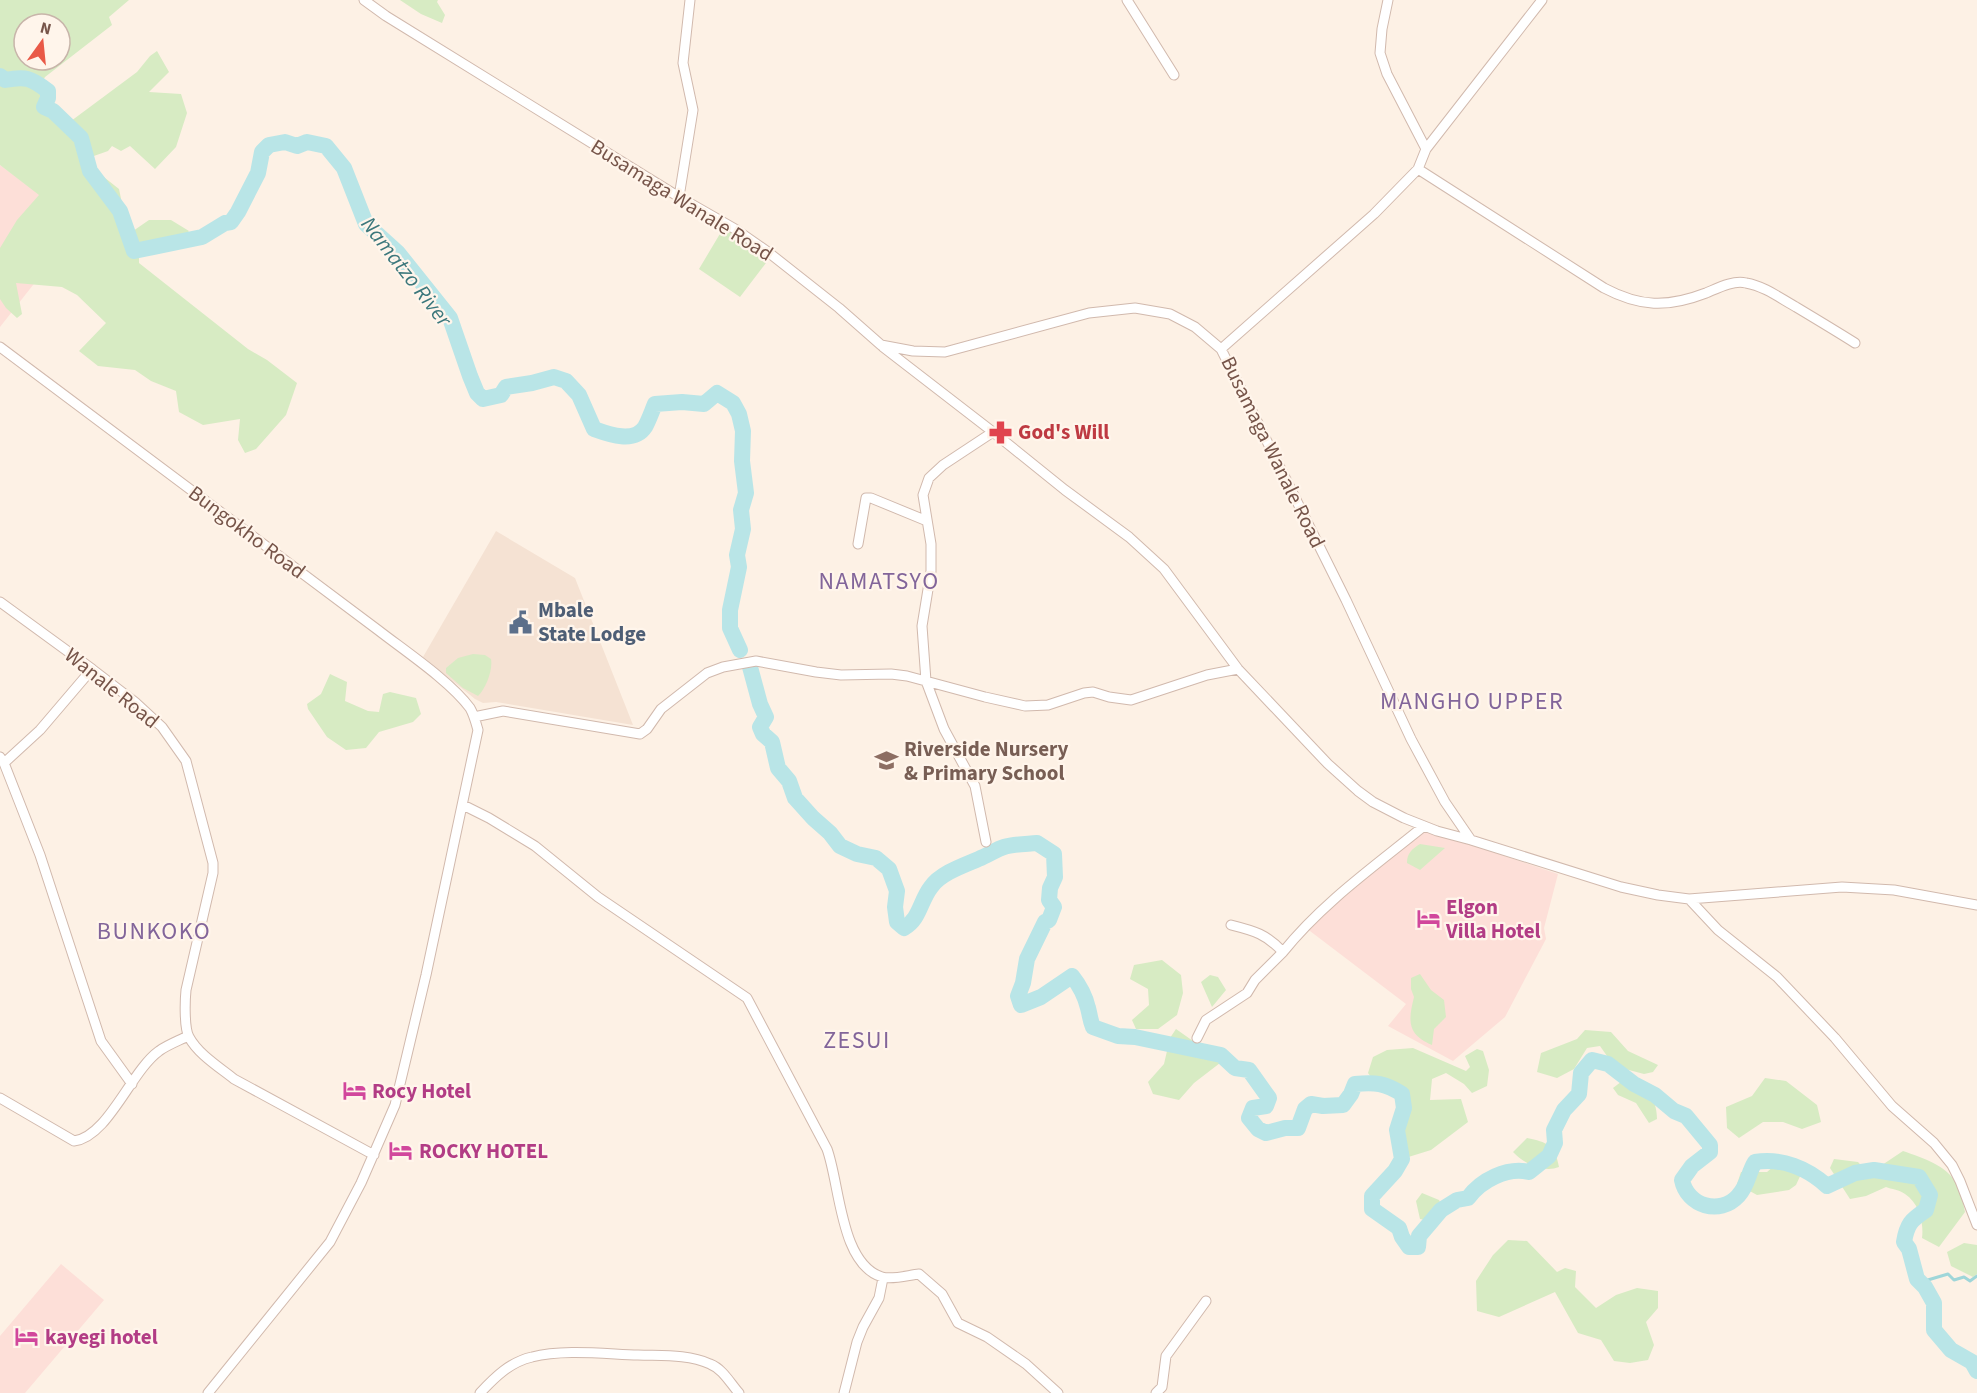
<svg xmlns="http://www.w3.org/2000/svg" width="1977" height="1393" font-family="'Source Sans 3',sans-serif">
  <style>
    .residential { fill: #f5e2d3 }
    .commercial { fill: #fddfd8 }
    .green { fill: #d7ebc3; fill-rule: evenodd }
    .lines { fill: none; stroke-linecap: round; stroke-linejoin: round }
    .stream { stroke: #9fd6d9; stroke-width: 3 }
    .river { stroke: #b9e5e7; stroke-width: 16 }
    .minor-casing { stroke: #d1b9ad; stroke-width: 11 }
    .minor { stroke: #fff; stroke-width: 9 }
    .labels { text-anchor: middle; stroke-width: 4.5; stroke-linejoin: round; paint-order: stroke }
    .street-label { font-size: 21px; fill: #765449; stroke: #fff5eb }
    .health-label { font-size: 21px; font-weight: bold; fill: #be3a42; stroke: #fff5eb; text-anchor: start }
    .service-label { font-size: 21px; font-weight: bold; fill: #4e5e75; stroke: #fff5eb; text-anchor: start }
    .education-label { font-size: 21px; font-weight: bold; fill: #785e54; stroke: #fff5eb; text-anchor: start }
    .hotel-label { font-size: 21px; font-weight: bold; fill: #b23c85; stroke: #fff5eb; text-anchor: start }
    .water-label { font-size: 22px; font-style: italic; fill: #3c787c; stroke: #fff5eb }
    .quarter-label { font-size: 24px; letter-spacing: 1.5px; fill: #82659a; stroke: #fff5eb }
  </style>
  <rect width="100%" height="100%" fill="#fdf1e5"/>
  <path class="residential" d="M496 531 575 578 633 725 496 702 483 703 475 699 423 657Z"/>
  <path class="commercial" d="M0 165 39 194 54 262 33 285 0 327Z
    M1425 829 1558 874 1544 928 1546 939 1505 1017 1453 1061 1388 1026 1406 1004 1306 928Z
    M61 1264 104 1300 25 1393H0V1336Z"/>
  <path class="green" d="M0 0H129L109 17 112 25 45 77 41 85 48 91V105L67 124 137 72 150 56 157 51 169 72 149 92 181 94 187 113 176 147 155 169 130 146 121 151 112 146 108 151 91 157 100 174 119 189 124 213 133 231 149 220H171L189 231 172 250 139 255V263L248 349 267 360 297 383 286 415 256 449 245 453 238 440 240 419 203 425 179 412 176 391 151 381 135 370 98 366 79 351 106 323 77 295 62 287 16 283 22 314 17 318 6 308 0 299V248L17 220 39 195 0 165ZM24 24H60V60H24Z
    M400 0H438L437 2 445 15 442 23 421 14Z
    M724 227 769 259 740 297 699 269Z
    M473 654 485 655 491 659C493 670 486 688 478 696L463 688 446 673V668L458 658Z
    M330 674 347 682 345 701 368 711 379 712 383 694 390 692 416 698 421 714 413 722 379 732 366 748 346 750 327 737 308 709 307 704 321 694Z
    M1420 844 1445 848 1420 870 1407 863C1407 853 1412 849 1420 844Z
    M1162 960 1181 975 1183 993 1177 1015 1158 1029H1136L1132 1020 1149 1005 1148 989 1130 979 1134 965Z
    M1420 974 1431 990 1444 1000 1446 1017 1434 1029 1432 1045C1407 1034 1408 1021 1414 997L1411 989V978Z
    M1210 975 1218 977 1226 990 1212 1007 1201 982Z
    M1176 1029 1193 1041 1214 1049 1220 1063 1194 1083 1179 1100 1153 1094 1148 1082 1164 1064 1170 1038Z
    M1585 1030 1611 1032 1628 1051 1658 1065 1653 1072 1644 1074 1614 1066 1600 1046 1587 1048 1574 1069 1557 1078 1537 1072 1541 1053 1577 1039Z
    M1413 1048 1466 1071 1470 1067 1465 1056 1477 1049 1483 1051 1489 1070 1487 1086 1472 1093 1464 1084 1446 1073 1432 1079 1430 1100 1461 1099 1468 1122 1431 1150 1402 1159 1397 1130 1404 1108 1402 1094 1388 1085 1374 1081 1368 1073 1373 1057 1387 1050Z
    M1626 1078C1644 1089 1657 1095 1657 1119L1649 1123 1636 1103 1618 1095 1613 1088Z
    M1765 1078 1786 1081 1817 1105 1821 1122 1802 1129 1783 1122H1763L1739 1138 1727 1128 1726 1107 1752 1096Z
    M1527 1138C1547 1142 1555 1145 1559 1167 1544 1173 1524 1164 1513 1152Z
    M1903 1151C1923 1158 1946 1165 1957 1184 1962 1191 1963 1203 1965 1212L1939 1247 1922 1238C1924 1223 1919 1203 1905 1194 1900 1190 1891 1189 1886 1187L1866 1196 1850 1199 1830 1168 1834 1159 1858 1162 1871 1176 1885 1163Z
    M1780 1161 1802 1172 1796 1185 1789 1190 1757 1195 1737 1184 1741 1172H1767Z
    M1422 1193 1439 1200 1442 1206 1432 1221 1420 1219 1416 1201Z
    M1508 1240 1527 1241 1557 1272 1565 1268 1576 1271 1575 1287 1596 1308 1616 1295 1637 1288 1658 1291V1308L1646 1322 1654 1345 1648 1360 1630 1363 1614 1361 1601 1340 1578 1333 1555 1292 1499 1317 1477 1311 1476 1281 1493 1255Z
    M1964 1243 1977 1245V1274L1973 1277 1951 1266 1947 1252Z"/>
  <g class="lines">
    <path class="stream" d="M1921 1282 1948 1274 1954 1280 1964 1277 1970 1281 1977 1276"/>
    <path class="river" d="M0 76 5 80C26 76 31 78 48 91V98L44 107 53 111 81 138 90 171 120 211 134 251 202 237 225 223 231 222 238 212 258 173 262 152 269 145 285 142 297 146 307 142 326 146 344 168 366 224 398 253 450 318 470 376 477 393 483 399 501 395 506 387 532 383 554 377 566 381 579 395 594 429C608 434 634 444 645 427 649 420 652 411 655 404L682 402 704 404 717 393 733 403 739 414 743 431 742 461 746 493 741 510 743 529 737 555 739 567 730 610V628L740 650
      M750 667 760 704 766 717 760 727 763 734 772 742 778 768 789 781 795 798 813 818 830 833 840 846 857 854 876 858 889 869 897 891 895 907 897 922 904 928C920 919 920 901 931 887 941 872 968 864 983 857 990 854 997 849 1004 847 1014 844 1027 844 1037 843L1054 854 1055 877 1050 888 1049 900 1054 907 1049 920 1045 922 1027 959 1023 983 1018 996 1021 1005 1041 997 1072 976C1080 986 1085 995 1088 1008 1090 1015 1090 1020 1093 1027L1118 1036 1135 1037 1221 1055 1235 1068 1249 1070 1269 1098 1266 1106 1253 1108 1249 1118 1258 1129 1266 1133 1285 1128H1298L1305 1109 1311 1104 1323 1106 1343 1105 1351 1094 1355 1084C1375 1082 1385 1083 1402 1094L1404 1108 1397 1130 1402 1159 1395 1171 1372 1196V1209L1399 1228 1402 1237 1409 1247H1418L1419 1236 1441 1210 1457 1200 1468 1198C1481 1180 1507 1167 1529 1172L1549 1156 1555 1143 1554 1130 1564 1110 1579 1094 1581 1073 1592 1060 1608 1064 1634 1084 1655 1095 1674 1111 1686 1116 1710 1145V1152L1692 1166 1682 1180C1687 1206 1720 1216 1738 1196 1748 1186 1748 1173 1755 1162 1782 1158 1807 1168 1827 1186L1855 1173 1874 1170 1919 1177 1930 1195 1926 1210C1911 1220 1907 1224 1904 1242L1909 1249 1917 1279 1925 1287 1934 1303V1330L1951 1350 1972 1362 1977 1371"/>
    <defs>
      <path id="minor" d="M364 0 386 16 679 197 735 229 768 252 839 308 881 345 913 351 945 352 1089 313 1135 308 1170 314 1195 327 1221 349 1346 600 1411 739 1445 802 1471 840 1621 887 1658 895 1689 899 1842 887 1894 890 1977 905
        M1127 0 1174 75
        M1388 0 1382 29 1380 53 1387 74 1426 149
        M1418 169 1604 288C1640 307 1667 308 1706 293 1718 288 1733 280 1746 283 1764 286 1780 298 1796 307 1816 319 1836 331 1855 343
        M679 197 693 110 683 63 690 0
        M0 347 378 630C405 651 450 681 470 708 474 715 476 723 478 730L426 975 395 1105 361 1183 330 1242 208 1393
        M883 347 993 432 1065 490 1129 537 1164 569 1238 669 1328 764 1358 791 1373 802 1404 818 1437 831 1471 840
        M1221 349 1374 214 1418 169 1426 149 1542 0
        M858 544 866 498H871L927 521
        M0 602 92 669 135 702 162 727 186 761 213 863V873L186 990C185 1000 184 1028 189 1037 198 1054 219 1067 234 1079L374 1155
        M474 717 503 711 640 734 647 729 661 709 707 673 723 667 756 661 816 672 841 675 891 674 907 676 985 697 1025 706 1048 705 1084 693 1093 692 1109 697 1131 700 1207 675 1238 669
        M0 757 4 763 40 855 101 1041 132 1084
        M4 763 40 730 92 669
        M463 805 489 818 535 846 598 897 747 998 827 1149C840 1184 840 1264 882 1277 892 1280 909 1275 919 1274L942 1294 958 1323 987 1337 1026 1364 1058 1393
        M986 842 975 786 944 729 926 681 922 626 931 571V544L923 495 929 478 943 465 993 432
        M1689 899 1718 930 1777 977 1835 1038 1892 1106 1934 1143 1952 1165 1960 1181 1977 1225
        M1231 925C1255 931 1266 934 1283 952 1322 903 1376 865 1424 826
        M1197 1038 1206 1020 1247 993 1255 980 1283 952
        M0 1098 74 1141C108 1137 131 1071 159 1051 167 1045 178 1041 188 1036
        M480 1393C495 1377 510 1362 532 1357 563 1349 605 1354 638 1355 661 1356 688 1354 710 1364 723 1369 730 1383 739 1393
        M844 1393 857 1342 863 1327 879 1298 883 1278
        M1156 1393 1162 1387 1166 1356 1206 1301"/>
    </defs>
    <use href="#minor" class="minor-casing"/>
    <use href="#minor" class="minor"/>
  </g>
  <defs>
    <symbol id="pharmacy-bare" viewBox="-9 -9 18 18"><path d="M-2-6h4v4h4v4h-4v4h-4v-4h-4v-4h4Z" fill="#e0444e" stroke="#fff5eb" stroke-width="2.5" paint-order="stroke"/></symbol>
    <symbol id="civic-bare" viewBox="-9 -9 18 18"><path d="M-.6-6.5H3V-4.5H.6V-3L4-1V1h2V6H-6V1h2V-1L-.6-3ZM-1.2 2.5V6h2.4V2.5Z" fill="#5c6f8a" stroke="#fff5eb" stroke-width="2.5" paint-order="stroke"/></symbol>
    <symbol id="school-bare" viewBox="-9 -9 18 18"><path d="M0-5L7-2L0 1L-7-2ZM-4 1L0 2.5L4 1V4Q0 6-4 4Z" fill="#8d6e63" stroke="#fff5eb" stroke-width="2.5" paint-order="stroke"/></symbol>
    <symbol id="hotel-bare" viewBox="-9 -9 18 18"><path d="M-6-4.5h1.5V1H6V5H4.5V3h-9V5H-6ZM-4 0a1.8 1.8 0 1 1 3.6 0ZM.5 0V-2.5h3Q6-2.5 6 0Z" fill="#d1479c" stroke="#fff5eb" stroke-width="2.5" paint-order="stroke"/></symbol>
  </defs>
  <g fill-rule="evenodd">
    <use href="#pharmacy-bare" x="984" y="416" width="33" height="33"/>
    <use href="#civic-bare" x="504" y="606" width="33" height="33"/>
    <use href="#school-bare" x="870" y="744" width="33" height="33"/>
    <use href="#hotel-bare" x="1412" y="902" width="33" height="33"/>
    <use href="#hotel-bare" x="338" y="1074" width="33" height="33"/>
    <use href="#hotel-bare" x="384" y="1134" width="33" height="33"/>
    <use href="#hotel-bare" x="10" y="1320" width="33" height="33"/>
  </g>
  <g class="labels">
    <g class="street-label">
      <text transform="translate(682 200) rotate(32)" y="7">Busamaga Wanale Road</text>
      <text transform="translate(1273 452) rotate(64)" y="7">Busamaga Wanale Road</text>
      <text transform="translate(247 532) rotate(37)" y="7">Bungokho Road</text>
      <text transform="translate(112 688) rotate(39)" y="7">Wanale Road</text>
    </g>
    <g class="health-label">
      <text x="1018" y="439">God's Will</text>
    </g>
    <g class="service-label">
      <text x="538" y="617">Mbale<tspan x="538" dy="24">State Lodge</tspan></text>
    </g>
    <g class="education-label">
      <text x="904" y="756">Riverside Nursery<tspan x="904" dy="24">&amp; Primary School</tspan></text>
    </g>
    <g class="hotel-label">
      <text x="1446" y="914">Elgon<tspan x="1446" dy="24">Villa Hotel</tspan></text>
      <text x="372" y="1098">Rocy Hotel</text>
      <text x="419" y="1158">ROCKY HOTEL</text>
      <text x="45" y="1344">kayegi hotel</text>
    </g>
    <g class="water-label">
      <text transform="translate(407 271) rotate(52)" y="8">Namatzo River</text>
    </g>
    <g class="quarter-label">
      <text x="879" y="589">NAMATSYO</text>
      <text x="1472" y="709">MANGHO UPPER</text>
      <text x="154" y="939">BUNKOKO</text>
      <text x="857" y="1048">ZESUI</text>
    </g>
  </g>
  <g transform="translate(42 42) rotate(15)"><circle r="28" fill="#fff5eb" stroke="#c8b5aa" stroke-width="1.5"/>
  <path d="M0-4.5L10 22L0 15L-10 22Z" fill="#e95947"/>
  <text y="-9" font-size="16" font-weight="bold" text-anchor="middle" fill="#765449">N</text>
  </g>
</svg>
